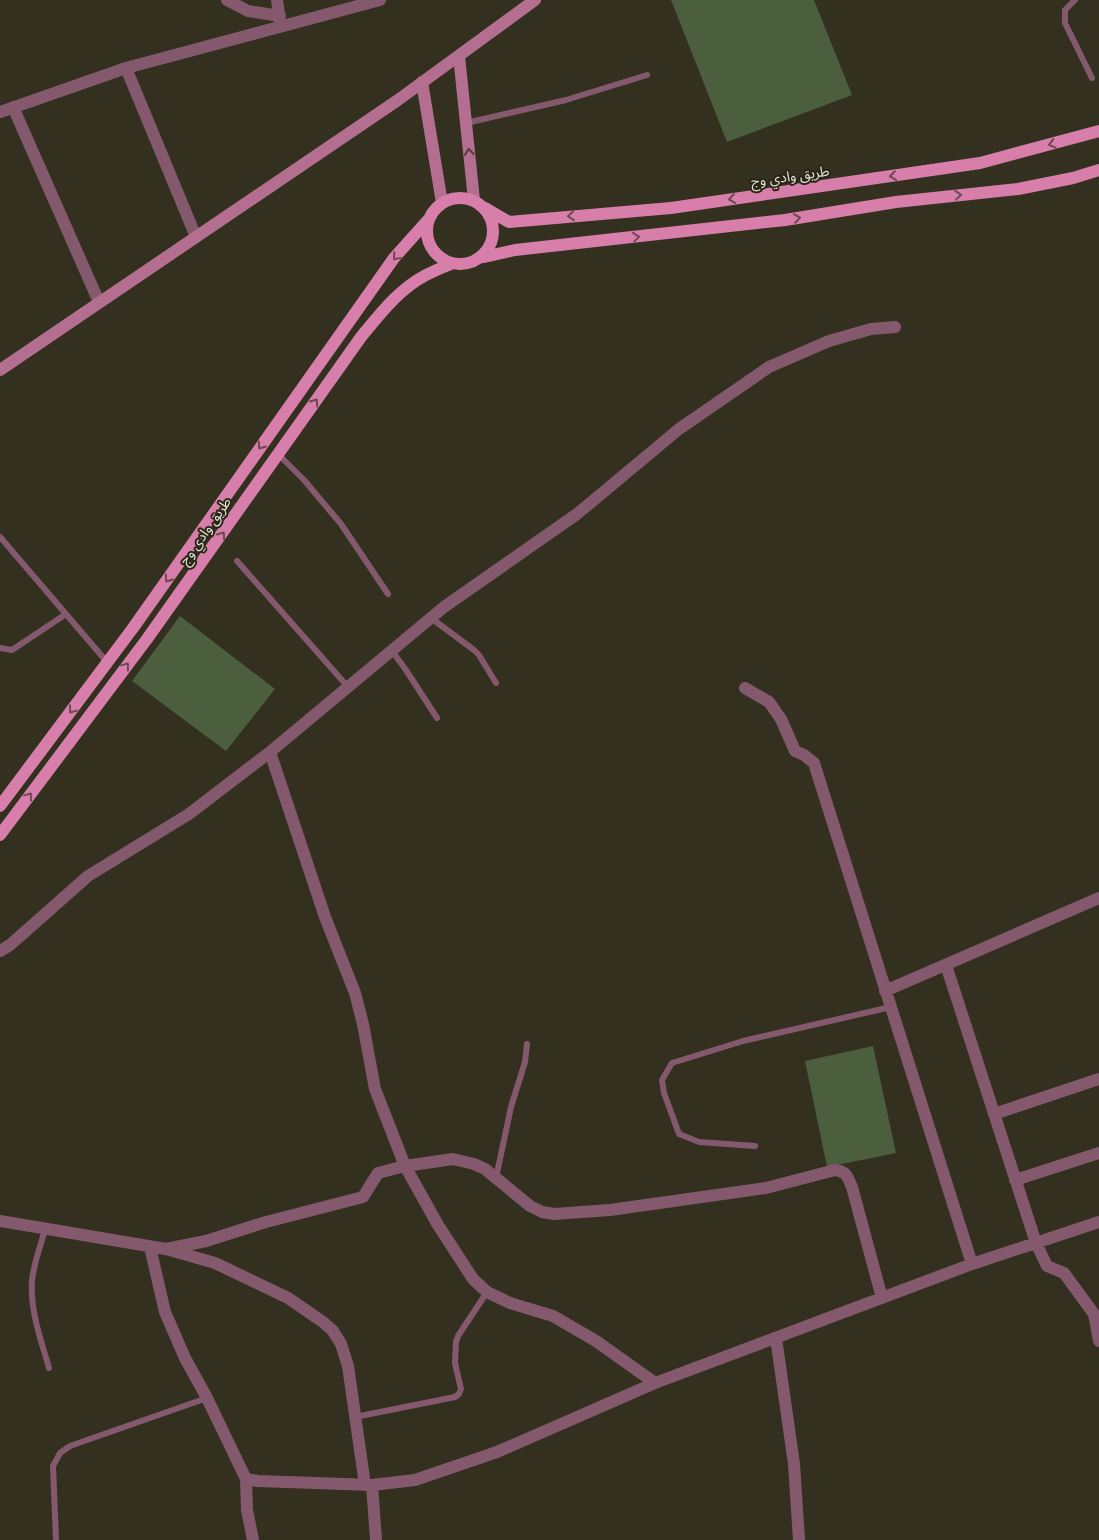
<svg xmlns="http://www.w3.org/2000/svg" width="1099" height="1540" font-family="'Playfair Display','Noto Sans Arabic',serif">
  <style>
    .green { fill: #4b5e3e }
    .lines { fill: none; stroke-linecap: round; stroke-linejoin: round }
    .lane { stroke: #84596e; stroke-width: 6 }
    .street { stroke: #84596e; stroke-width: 12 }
    .secondary { stroke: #b36e90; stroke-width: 12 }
    .primary { stroke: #d77eab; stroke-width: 12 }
    .oneway { stroke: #6f4952 }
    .oneway2 { stroke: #533c3b }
    .labels { text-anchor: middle; stroke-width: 4; stroke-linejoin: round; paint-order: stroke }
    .street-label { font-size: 14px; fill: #e5e3d9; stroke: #2a2616 }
  </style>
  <rect width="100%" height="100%" fill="#343020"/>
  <path class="green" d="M671 0H814L852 95 727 142Z
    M180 616 275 689 226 751 132 681Z
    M873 1046 896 1153 827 1167 805 1061Z"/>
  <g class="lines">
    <path class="lane" d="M1075 0 1065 10V23L1092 78
      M466 123 566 100 647 75
      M278 454 304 480 341 524 388 594
      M0 537 107 662
      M237 561 348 687
      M431 618 474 650 479 655 496 683
      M0 648 12 650 66 614
      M392 651 406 670 437 718
      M755 1146 699 1142 679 1134 664 1093 662 1080 672 1063 743 1041 891 1007
      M496 1178 511 1107 525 1062 527 1044
      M45 1229C41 1245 33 1265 32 1281 30 1311 41 1340 49 1368
      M355 1417 455 1397 459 1394 461 1389 455 1363 456 1342 458 1336 487 1292
      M56 1540 53 1466 60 1453 70 1446 207 1398"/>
    <path class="street" d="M227 0 248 11 280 16
      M277 0 280 22
      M126 68 196 237
      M13 107 99 302
      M0 112 126 68 380 0
      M745 688 769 702 781 719 795 751 804 755 814 763 972 1264
      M270 752 325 917 355 993 363 1024 375 1089 405 1166 438 1225 473 1279 487 1292 510 1303 553 1316 596 1341 655 1383
      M0 951 10 945 88 876 189 814 270 752 444 607 577 514 679 429 769 367 829 341 871 329 895 327
      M946 965 1036 1243 1047 1266 1064 1273 1094 1314 1099 1341
      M885 991 1099 898
      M994 1114 1099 1079
      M1015 1180 1099 1153
      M0 1221 166 1249 215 1263 288 1298 323 1322 333 1331 341 1344 348 1366 365 1485
      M150 1247 165 1312 185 1358 207 1398 246 1479 258 1481 372 1485 415 1480 497 1452 655 1383 972 1264 1099 1222
      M166 1249 206 1241 266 1222 363 1197 378 1173 405 1166 453 1159 474 1164 485 1169 530 1206 542 1212 554 1214 610 1210 766 1188 835 1170C848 1172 847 1177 852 1187L882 1298
      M776 1338 794 1464 799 1540
      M246 1479 247 1510 253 1540
      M372 1485 376 1540"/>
    <path class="secondary" d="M459 56 474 200
      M422 82 442 203
      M0 370 398 100 535 0"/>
    <path class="primary" d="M427 231a33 33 0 1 1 66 0a33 33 0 1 1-66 0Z
      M485 208 509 222 671 208 980 163 1099 131
      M484 257 515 250 785 220 896 202 1018 189 1073 178 1099 170
      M0 806 133 628 394 258 428 220
      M0 835 147 639 361 337C380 314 399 289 426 275 434 271 443 267 451 264"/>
  </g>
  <defs><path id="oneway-chevron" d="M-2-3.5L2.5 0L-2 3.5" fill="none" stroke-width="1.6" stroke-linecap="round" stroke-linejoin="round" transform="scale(1.25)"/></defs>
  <g class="oneway">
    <use href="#oneway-chevron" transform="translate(1052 144) rotate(165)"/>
    <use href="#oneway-chevron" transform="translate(893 176) rotate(172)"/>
    <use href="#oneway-chevron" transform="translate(958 195) rotate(-6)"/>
    <use href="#oneway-chevron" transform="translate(732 199) rotate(172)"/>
    <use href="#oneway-chevron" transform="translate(571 216) rotate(175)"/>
    <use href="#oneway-chevron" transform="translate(797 218) rotate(-9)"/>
    <use href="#oneway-chevron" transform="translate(636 237) rotate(-7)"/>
    <use href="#oneway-chevron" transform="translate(396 257) rotate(130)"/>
    <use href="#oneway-chevron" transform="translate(315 402) rotate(-55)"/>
    <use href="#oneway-chevron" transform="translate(261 446) rotate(125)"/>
    <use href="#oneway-chevron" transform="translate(222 535) rotate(-55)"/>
    <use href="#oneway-chevron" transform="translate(168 579) rotate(125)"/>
    <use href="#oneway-chevron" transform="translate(126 666) rotate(-53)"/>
    <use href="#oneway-chevron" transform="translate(72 710) rotate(127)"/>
    <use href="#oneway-chevron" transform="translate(29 796) rotate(-53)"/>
  </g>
  <use class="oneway2" href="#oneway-chevron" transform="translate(469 152) rotate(-96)"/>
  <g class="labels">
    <g class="street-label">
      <text transform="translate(790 176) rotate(-8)" y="5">طريق وادي وج</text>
      <text transform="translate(205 531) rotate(-55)" y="5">طريق وادي وج</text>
    </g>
  </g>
</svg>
